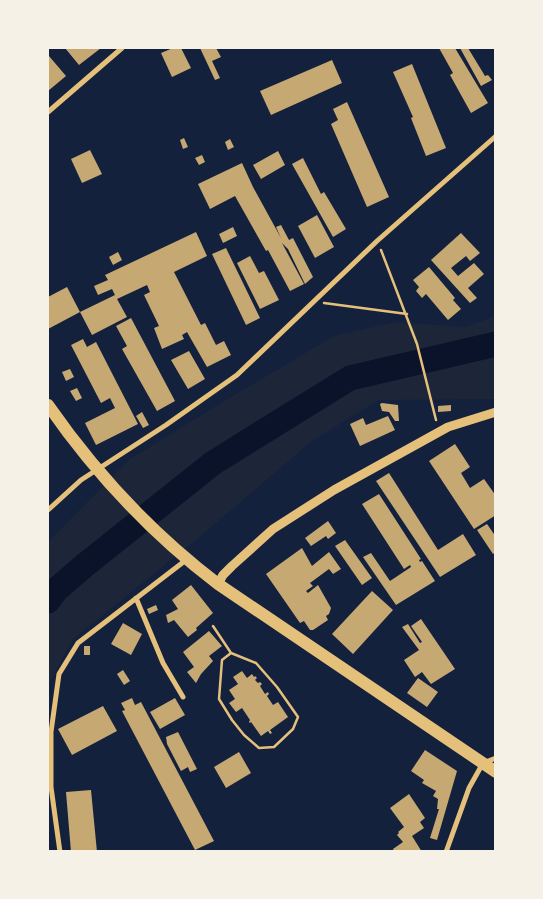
<svg xmlns="http://www.w3.org/2000/svg" width="543" height="899" font-family="Georgia,serif">
  <style>
    .green { fill: #1d2539 }
    .lines { fill: none; stroke-linecap: round; stroke-linejoin: round }
    .river { stroke: #0b132b; stroke-width: 25 }
    .building { fill: #c6a872 }
    .path { stroke: #e5c07b; stroke-width: 2.5 }
    .minor { stroke: #e5c07b; stroke-width: 5 }
    .tertiary { stroke: #e5c07b; stroke-width: 9 }
    .primary { stroke: #e5c07b; stroke-width: 12 }
  </style>
  <rect width="100%" height="100%" fill="#14213d"/>
  <path class="green" d="M495 316V399L379 400 312 441 197 539 73 639 48 685V542L130 459 221 403 334 336 396 322 466 327Z"/>
  <g class="lines">
    <path class="river" d="M48 601 56 590 85 565 213 463 350 378 496 344"/>
  </g>
  <path class="building" d="M65 48H101L79 65Z
    M173 48H181L191 68 172 77 161 53Z
    M200 48H216L221 57 212 61 220 78 215 80Z
    M439 48H455L488 103 471 113 450 75 453 73Z
    M460 48H468L485 76 488 75 492 80 481 86Z
    M49 56 66 76 48 91V57Z
    M332 60 342 83 271 115 260 91Z
    M412 64 446 148 426 156 411 118 413 117 393 72Z
    M347 102 389 197 367 207 331 124 338 120 333 109Z
    M184 138 188 147 183 149 180 140Z
    M230 139 234 147 228 150 225 142Z
    M90 150 102 174 82 183 71 159Z
    M278 151 285 165 261 179 253 165Z
    M202 155 205 162 199 165 195 158Z
    M303 158 321 194 324 192 346 229 333 237 292 164Z
    M242 163 253 187 281 238 276 227 281 225 289 240 293 238 313 277 305 284 288 249 282 243 304 284 290 291 268 250 266 251 235 196 210 209 198 184Z
    M317 215 334 247 315 258 298 226Z
    M233 227 237 236 223 243 219 234Z
    M196 232 207 256 174 272 201 325 205 323 216 345 224 341 231 355 207 367 187 332 182 335 184 339 162 349 154 328 159 326 144 295 150 292 147 285 117 299 127 317 92 335 80 312 115 295 112 289 98 295 94 286 108 280 105 275Z
    M461 233 480 253 470 261 466 256 451 268 458 276 474 263 484 274 468 288 477 298 470 303 431 260Z
    M226 248 260 318 246 325 212 254Z
    M118 252 122 260 113 265 109 257Z
    M250 256 259 273 264 271 279 300 260 309 237 263Z
    M429 267 455 298 453 300 461 309 448 320 426 294 422 298 416 291 419 287 413 280Z
    M67 287 80 312 48 329V297Z
    M131 318 175 401 157 411 122 349 127 346 116 326Z
    M83 339 87 347 96 342 138 424 96 445 85 423 115 408 110 398 101 403 71 345Z
    M189 351 205 379 188 389 171 360Z
    M70 369 74 377 66 381 62 372Z
    M77 388 82 398 76 401 70 391Z
    M382 403 398 405 399 421H395L389 412 382 411 380 404Z
    M451 405V411L438 412V406Z
    M142 412 149 425 143 428 136 416Z
    M388 416 395 430 360 446 350 424 363 418 366 425Z
    M455 444 470 467 461 473 470 488 484 479 496 496V515L474 529 429 461Z
    M389 473 438 550 463 534 476 555 440 577 376 481Z
    M379 494 421 559 419 560 420 562 422 561 435 581 396 605 363 557 371 553 390 581 411 567 410 565 404 569 362 504Z
    M328 521 336 533 328 539 326 536 311 546 305 538Z
    M487 524 496 537V552L493 554 477 530Z
    M345 540 372 578 362 585 335 546Z
    M302 548 312 566 329 552 341 569 333 574 329 569 310 583 313 586 306 591 308 593 318 585 331 608 329 614 326 616 328 620 313 630H310L304 621 300 623 266 574Z
    M191 585 213 613 196 628 197 630 188 637 174 620 168 623 166 615 178 609 172 600Z
    M372 591 393 610 353 654 332 634Z
    M156 605 158 610 149 614 147 609Z
    M421 619 455 669 431 684 422 672 415 677 404 660 419 650 402 627 408 624 420 643 422 642 411 626Z
    M123 623 142 634 131 655 111 644Z
    M209 631 222 646 209 656 213 661 201 674 196 683 187 672 194 667 183 652Z
    M84 646H90V655H84Z
    M123 670 130 681 124 685 117 674Z
    M242 671 247 678 252 674 254 677 255 676 257 678 255 680 258 683 260 682 262 684 260 686 265 694 268 692 269 694 267 696 273 705 278 702 288 717 270 730 272 733 270 734 268 731 261 736 251 722 250 723 249 722 250 720 242 708 236 712 229 703 235 699 229 690 238 684 233 677Z
    M418 678 438 692 427 707 407 693Z
    M132 698 135 705 141 702 214 841 195 850 122 711 125 710 121 703Z
    M175 698 185 715 160 729 150 712Z
    M103 706 117 731 72 755 58 729Z
    M178 732 197 769 190 772 188 767 181 771 167 744 166 737Z
    M425 750 457 771 437 840 430 838 439 809H437L438 799 433 796 436 791 422 783 424 780 411 771Z
    M239 752 251 773 226 788 214 767Z
    M91 790 97 852H71L66 792Z
    M409 794 425 818 420 822 424 828 412 836 422 852H394L393 849 403 842 397 835 399 833 398 832 404 827 390 808Z"/>
  <g class="lines">
    <path class="path" d="M381 250 417 344 436 420
      M324 303 407 314
      M213 626 231 653 256 663 277 687 298 717 293 729 274 747 259 748 244 735 232 720 219 699 222 660 231 653"/>
    <path class="minor" d="M48 112 122 48
      M48 510 81 480 166 425 237 375 377 241 496 136
      M136 598 163 663 183 697
      M60 852 51 787V732L59 674 78 643 186 560
      M446 852 469 788 483 763 496 758"/>
    <path class="tertiary" d="M218 584 223 575 232 566 273 529 334 490 448 427 496 412"/>
    <path class="primary" d="M48 405C96 474 151 533 218 584L496 772"/>
  </g>
  <rect width="543" height="899" fill="none" stroke="#f6f1e7" stroke-width="98"/>
</svg>
